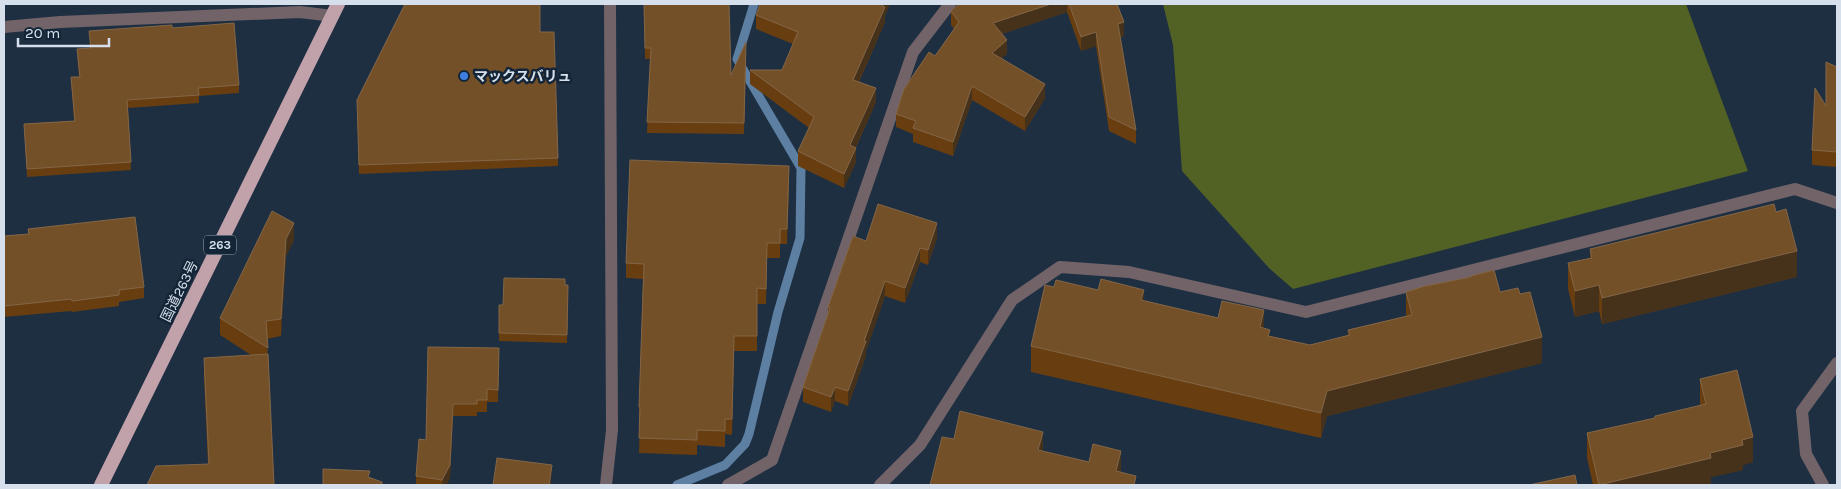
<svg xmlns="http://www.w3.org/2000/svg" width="1841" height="489" font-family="Karla,'Noto Sans JP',sans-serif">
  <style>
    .forest { fill: #526124 }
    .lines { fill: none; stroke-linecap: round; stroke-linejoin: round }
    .stream { stroke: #5c7fa2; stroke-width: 9 }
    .minor { stroke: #716367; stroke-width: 12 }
    .tertiary { stroke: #716367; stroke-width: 12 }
    .trunk { stroke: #c2a2aa; stroke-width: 14 }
    .wall { fill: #683e11 }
    .shaded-wall { fill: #46311a }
    .building { fill: #745028; stroke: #836647 }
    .shop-dot { fill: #3f7fe0; stroke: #142537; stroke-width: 2 }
    .labels { text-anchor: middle; stroke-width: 5; stroke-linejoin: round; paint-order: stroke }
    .shield { fill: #142537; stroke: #9ba8b6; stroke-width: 1 }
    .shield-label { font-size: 12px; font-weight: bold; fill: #d5e0ec }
    .poi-label { font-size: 14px; font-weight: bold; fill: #d5e0ec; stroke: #142537; text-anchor: start }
    .street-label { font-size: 14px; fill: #d5e0ec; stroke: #142537 }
  </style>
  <rect width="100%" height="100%" fill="#1e2f42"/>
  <path class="forest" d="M1163 4H1686L1748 171 1293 289 1269 268 1182 171 1173 45Z"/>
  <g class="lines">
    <path class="stream" d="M677 485 725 465 745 444 749 434 778 312 800 238 801 168 737 59 754 4"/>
    <path class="minor" d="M4 27 60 22 300 12 333 16
      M728 485 772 460 913 52 950 4
      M880 485 920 445 1012 300 1060 267 1129 272 1306 312 1795 189 1837 203
      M1823 485 1806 454 1802 411 1837 363"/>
    <path class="tertiary" d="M606 485 612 430 610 4"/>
    <path class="trunk" d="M101 485 338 4"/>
  </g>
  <path class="wall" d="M644 4 731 75 746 42 744 134 647 133 650 59H645Z
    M760 4H890L885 15V22L859 82 876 102 856 147V162L844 188 798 166V151L809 128 750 84V70H782L793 44 756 29V15Z
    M959 4H1117L1124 36 1120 37 1136 130V144L1109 131 1096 46 1081 51 1067 12 1002 34 1007 54 1001 58 1045 98 1025 131 972 100 953 156 913 142V134L896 127V114L954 29 951 25V11Z
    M172 28 239 85V93L199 96V103L128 108 131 170 27 177 24 124 74 121 71 77H79L77 49 90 48 89 31Z
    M540 32 558 158V166L359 174 357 100Z
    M1837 67V167L1812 165V150L1826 106Z
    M789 181 787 244H780V258H767L766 304H757V351H734L732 435 725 434V447L697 445V455L639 453 640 422H639V407L643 279 626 278V263Z
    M28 229 144 287V298L119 302V306L72 312 71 311 4 317V236L28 234Z
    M937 238 928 265 920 262 905 303 885 296 866 351V356L848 406 835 401 831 412 803 402V387L828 314V307L866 241Z
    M294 240 286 256 281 336 267 339 274 485 208 464 204 377V358L251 355 220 335V318Z
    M1590 249 1797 277 1602 324 1599 311 1575 317 1568 289V263L1590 258Z
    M1054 287 1144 301 1264 328 1270 336 1310 345 1348 335V330L1406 316V292H1500L1542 363 1327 416 1321 438 1031 372V346Z
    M568 293 567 343 499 341V333L503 305Z
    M428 347 499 348 498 402H487V412H477V416H453L450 478 446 485H416V476L426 440Z
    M1700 379 1753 462 1743 465V470L1711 477V483L1702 485H1593L1587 458V433L1655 418 1700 405Z"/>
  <path class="shaded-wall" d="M884 4H890L885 15V22L853 94V80Z
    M1051 4H1067V12L993 37V23Z
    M1124 22V36L1118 38V24Z
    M1096 32V46L1081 51V37Z
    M1007 40V54L992 67V53Z
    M1045 84V98L1025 131V117Z
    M972 86V100L953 156V142Z
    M876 88V102L850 159V145Z
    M856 148V162L844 188V174Z
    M789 166V181L787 244V229Z
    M294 223V240L286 256 281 336V319L286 239Z
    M937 223V238L928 265V250Z
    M920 248V262L905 303V288Z
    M1797 251V277L1602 324V298Z
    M885 281V296L866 351V356L848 406V391Z
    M1599 285V311L1575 317V291Z
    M1144 290V315L1141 300Z
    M1264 310V335L1260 327Z
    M734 336V351L732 435V419Z
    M1542 337V363L1327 416 1321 438V413L1327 391Z
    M835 387V401L831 412V397Z
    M453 404 450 478 446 485H442Z
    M1043 432V457L1038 450Z
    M1753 437V462L1743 465V470L1711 477V483L1702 485H1599L1710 453 1742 440Z
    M1121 451V476L1116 471Z
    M552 465 551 485H549Z"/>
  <path class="building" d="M405 4H540V32H554L558 158 359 165 357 100Z
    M644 4H729L731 75 746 42 744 123 647 122 651 48H645Z
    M760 4H884L882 6 885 7 853 80 876 88 850 145 856 148 844 174 798 151 814 117 750 70H782L798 32 756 15Z
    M959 4H1051L993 23 1007 40 992 53 1045 84 1025 117 972 86 953 142 913 128 916 121 896 114 904 89 929 52 935 56 959 22 951 11Z
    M1069 4H1117L1124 22 1118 24 1136 130 1109 117 1096 32 1081 37Z
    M234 23 239 85 198 88 199 95 127 100 131 162 27 169 24 124 75 121 71 77H80L77 49 91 48 89 31 172 25V28Z
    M1826 62 1837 67V152L1812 150 1815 88 1826 106Z
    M630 160 789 166 787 229H780V243H767L766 289 757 288V336H734L732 419H725V431L697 430V440L639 438 640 407H639L644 264 626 263Z
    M878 204 937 223 928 250 920 248 905 288 885 281 864 341H866L848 391 835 387 831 397 803 387 830 308 828 307 853 236 866 241Z
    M1774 204 1776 212 1786 209 1797 251 1602 298 1599 285 1575 291 1568 263 1592 258 1590 249Z
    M272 211 294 223 286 239 281 319 266 321 268 348 220 318Z
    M135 217 144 287 119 290V295L72 301 71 299 4 306V236L29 234 28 229Z
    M1494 270 1500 292 1518 288 1520 294 1530 292 1542 337 1327 391 1321 413 1031 346 1045 285 1054 287 1056 280 1098 290 1101 279 1144 290 1141 300 1218 318 1222 301 1264 310 1260 327 1270 330 1268 336 1310 345 1350 335 1348 330 1412 315 1406 292 1425 286 1471 277V276Z
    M504 278 565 279V285H568L567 335 499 333V305H503Z
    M428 347 499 348 498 390 487 389V400H477V404H453L450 465 442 480 416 476 419 439 426 440Z
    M268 354 274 485H147L156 466 209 464 204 358Z
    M1737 370 1753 437 1742 440 1743 445 1710 453 1711 458 1599 485 1587 433 1655 418V416L1706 404 1700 379Z
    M960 411 1043 432 1038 450 1089 462 1093 444 1121 451 1116 471 1136 476 1134 485H930L942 437 954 439Z
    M497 458 552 465 549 485H493Z
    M323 469 370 471 368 477 382 482V485H323Z
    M1575 475 1577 485H1529Z"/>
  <circle class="shop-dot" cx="464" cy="76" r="5"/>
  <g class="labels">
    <rect class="shield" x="204" y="235.5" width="32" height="19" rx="4"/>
    <g class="shield-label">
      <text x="220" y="249">263</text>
    </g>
    <g class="poi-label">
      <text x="474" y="81">マックスバリュ</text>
    </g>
    <g class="street-label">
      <text transform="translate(179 291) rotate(-64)" y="5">国道263号</text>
    </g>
  </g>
  <rect width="1841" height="489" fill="none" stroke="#d5e0ec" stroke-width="10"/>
  <path d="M18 38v8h91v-8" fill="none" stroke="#d5e0ec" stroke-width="2.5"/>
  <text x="25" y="38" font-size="15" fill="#d5e0ec" stroke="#142537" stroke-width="4" paint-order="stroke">20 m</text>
</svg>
